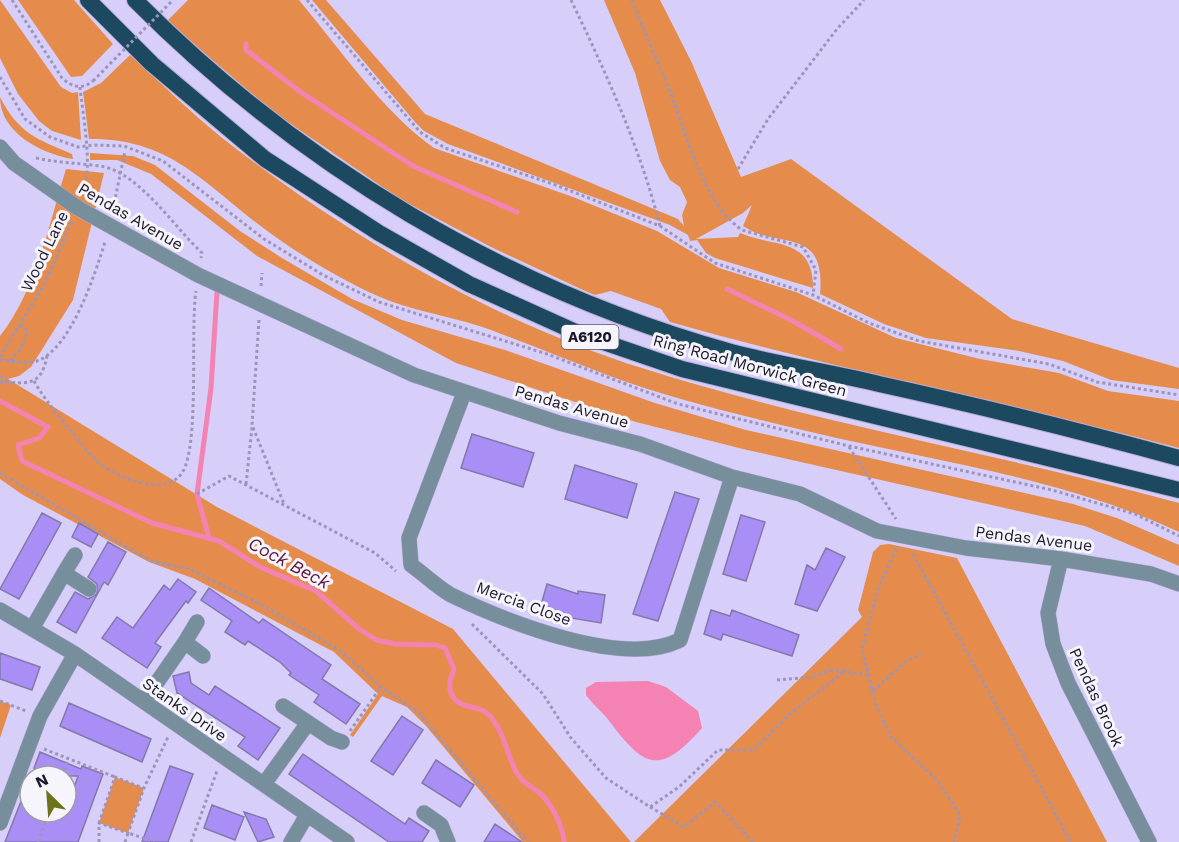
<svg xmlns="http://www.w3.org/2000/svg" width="1179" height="842" font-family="'Work Sans',sans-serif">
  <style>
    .green { fill: #e58c4d }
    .water { fill: #f482b3 }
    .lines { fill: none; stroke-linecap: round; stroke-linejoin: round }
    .stream { stroke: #f482b3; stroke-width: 5 }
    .building { fill: #a98ef6; stroke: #8378aa; stroke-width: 1.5 }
    .minor-casing { stroke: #b5add5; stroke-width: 16 }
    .trunk-casing { stroke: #b5add5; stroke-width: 18 }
    .path { stroke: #9c95b9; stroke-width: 3; stroke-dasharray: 3 3; stroke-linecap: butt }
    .minor { stroke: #778e9c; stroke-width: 15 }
    .trunk { stroke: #1c4960; stroke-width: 16 }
    .path-bridge { stroke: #9c95b9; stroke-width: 3; stroke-dasharray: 3 3; stroke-linecap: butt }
    .labels { text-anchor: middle; stroke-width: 6; stroke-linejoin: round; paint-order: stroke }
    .shield { fill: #f6f5fb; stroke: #5d5a69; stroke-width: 1.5 }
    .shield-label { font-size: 15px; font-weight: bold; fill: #1c172a }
    .street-label { font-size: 16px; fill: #1c172a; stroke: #f6f5fb }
    .water-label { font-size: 18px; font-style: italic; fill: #5c1639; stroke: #f6f5fb }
  </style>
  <rect width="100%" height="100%" fill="#d7cefa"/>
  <path class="green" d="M0 0 61 87 72 93 78 92 81 140 52 131 39 121 18 94 0 58Z
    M18 0H74L113 44 82 76 71 77Z
    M188 0H299C339 48 384 113 434 148L573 197 657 231 719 268 796 292 896 338 980 359 1059 373 1108 391 1179 401V448C1010 404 839 370 670 322L661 309 611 291 595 295 583 290 491 247 400 199 272 111 167 21Z
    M312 0H326L425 114 678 219 684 226 682 215 687 202 680 187 670 180 660 161 635 73 604 0H660L691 61 741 177 791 159 1012 319 1179 368V389L1111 380 1063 361 1019 351 926 338 884 324 820 294C826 225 778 250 743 226L752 205 743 213 696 239 738 237 740 233C775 248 813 237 813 288L715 258 706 253 697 240 690 241 688 235 670 225 448 144 424 131 415 122Z
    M130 55C160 82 189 111 221 137 344 234 492 321 642 368 818 424 1001 454 1179 503V532C1063 478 934 461 811 432 743 416 672 399 607 375 568 360 530 345 491 330 458 318 423 313 390 301 348 285 293 251 258 224 201 180 167 138 89 139L83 92 101 83Z
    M0 97C19 134 37 139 72 154L73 159C42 154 0 133 0 97Z
    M90 153 133 156 155 165 240 231 282 258 352 299 402 320 505 350 655 403 746 430 1073 504 1117 518 1179 545V566L1085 526 743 449 636 422 456 363 257 256 151 174 117 160H90Z
    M66 169 104 173 73 300 31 367 19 376 8 379 217 507 453 629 631 842H523L426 726 407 707 382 696 353 737 350 735 378 694 334 652 195 579 149 562 23 495 0 479V336C36 290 49 225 66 169Z
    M889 544 957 558 1107 842H634L862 617 858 610 873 552 880 545Z
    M0 701 11 705 0 738Z
    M115 777 144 788 128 833 99 823Z"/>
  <path class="water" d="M648 681 666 687 698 711 702 728C661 774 646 770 610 722 603 712 593 705 586 695V688L596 682Z"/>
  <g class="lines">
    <path class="stream" d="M246 44V50L302 93 413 166 517 212
      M727 289 795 322 841 349
      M0 401 48 427 39 438 18 445 22 461 152 523 219 541 260 567 316 591 358 628 376 640 395 644 436 645 445 648 454 669C451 678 447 685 452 695 460 711 479 703 490 716 505 733 507 757 518 775 524 785 536 788 543 796 553 807 563 827 564 842
      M209 538 197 494 211 388 217 292"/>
  </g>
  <path class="building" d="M472 434 534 453 523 487 461 468Z
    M575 465 637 484 627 518 565 499Z
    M675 492 699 499 658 621 633 614Z
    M42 513 61 523 19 599 0 589Z
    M741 515 765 522 746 581 723 574Z
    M79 523 98 534 91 547 72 537Z
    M108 542 126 552 108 585 104 582 76 633 57 622 75 592 88 599 97 594V584L88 577Z
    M826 548 845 557 817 611 795 604 807 565 815 570Z
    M178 579 196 592 188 603 186 601 155 643 161 647 147 668 102 638 117 617 133 628 164 585 170 590Z
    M547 584 578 594V591L605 595 601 623 553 615 555 610 541 605Z
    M209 588 259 623 263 619 331 665 322 679 360 704 346 724 314 702 319 695 289 675 291 673 280 662 248 641 245 645 225 632 232 621 201 600Z
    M711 610 730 616 732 610 799 635 792 656 723 634 721 640 704 634Z
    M0 653 40 667 32 690 0 679Z
    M189 672 191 683 209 695 215 686 280 728 258 760 238 746 245 737 177 693 173 676Z
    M69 703 151 739 142 762 60 726Z
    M402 716 423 730 393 775 371 761Z
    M40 752 81 769 82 766 103 774 78 842H5L29 781 30 812H66L78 776H53L34 768Z
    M303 754 405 824 409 818 429 831 422 842H389L289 774Z
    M436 760 474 785 460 807 422 783Z
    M170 766 193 774 168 842H142Z
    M212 805 244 817 235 840 204 828Z
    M244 812 266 819 274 837 258 842Z
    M495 824 522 842H484Z"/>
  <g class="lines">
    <defs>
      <path id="minor" d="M0 147 14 163 78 208 198 275 414 375 559 423 640 444 732 477 800 494 877 531 966 548 1061 559 1151 574 1179 584
        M464 393 409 538 411 565C424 574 437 587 451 595 505 621 623 669 680 640L732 477
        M1061 559 1048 613 1053 644 1068 683 1149 842
        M64 573 75 555
        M0 610 75 654 347 842
        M33 627 64 573 89 589
        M185 642 197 622
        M144 701 185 642 203 656
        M283 706 331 738 342 742
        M264 784 308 723
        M424 813 441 825 448 842
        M0 823 40 716 75 654
        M291 842 307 815"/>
      <path id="trunk" d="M88 0 152 64 265 159 379 233 469 284 580 334 682 369 1179 490
        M135 0C300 166 505 289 731 352 780 365 830 372 879 384 980 406 1080 431 1179 458"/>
    </defs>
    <use href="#minor" class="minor-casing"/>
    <use href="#trunk" class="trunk-casing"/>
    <path class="path" d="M12 0 62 78C72 87 82 90 93 81
      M307 0 420 132 445 148 553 184 660 226 715 263 813 295 869 323 919 341 1049 364 1097 382 1179 395
      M571 0C606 73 640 147 660 226
      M632 0C645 34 661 68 674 102 689 142 705 205 742 230L803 247 816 270 813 295
      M0 77 25 119 50 137 78 147 93 145 124 146 163 161 264 239 323 275 379 302 547 354 678 404 849 446 1052 490 1135 514 1179 536
      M80 87C83 118 93 164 83 193
      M36 158C59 163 78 163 100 166 139 172 174 227 202 253L201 258
      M738 169 768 119 837 29 864 0
      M113 209 125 151
      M261 286 262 273
      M259 320 252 425 284 504
      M0 357 45 283 72 221
      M0 360C11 361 27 365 37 361 71 349 95 274 105 242
      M10 361 20 350 28 331 19 324
      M0 376 9 382
      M34 381C43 397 54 410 66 425 89 452 95 467 131 480 147 485 170 490 182 473 200 446 190 331 196 291
      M0 382C26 383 41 388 47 356
      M849 447 896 519
      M0 473 151 561 189 569 260 604 341 651 381 687 419 713 528 842
      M246 484 252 427
      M197 494 229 476 375 553 396 571
      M896 549 878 589 862 649 876 705 891 737 937 780 960 815 954 842
      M913 554 1071 842
      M472 624 543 694 571 738 606 778 650 807 679 787 718 750H754L790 714 846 670
      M777 680 812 677 832 670 868 675
      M873 691 906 661 921 654
      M0 701 26 711
      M350 731 381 687
      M44 749 115 777
      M62 776 68 759
      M650 807 684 827 715 802 753 842
      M99 823 115 777 143 788
      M38 842 49 812
      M99 842V823L128 833 144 788 168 737
      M125 842 128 833 155 842
      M191 842 217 771"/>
    <use href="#minor" class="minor"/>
    <use href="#trunk" class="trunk"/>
    <path class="path-bridge" d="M93 81 173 0"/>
  </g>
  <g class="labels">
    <rect class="shield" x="561.5" y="325" width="57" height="24" rx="4.5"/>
    <g class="shield-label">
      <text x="590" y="342">A6120</text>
    </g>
    <g class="street-label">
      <text transform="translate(131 216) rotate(30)" y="6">Pendas Avenue</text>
      <text transform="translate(44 251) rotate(-64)" y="6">Wood Lane</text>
      <text transform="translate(750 365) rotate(15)" y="6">Ring Road Morwick Green</text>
      <text transform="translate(572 406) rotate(16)" y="6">Pendas Avenue</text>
      <text transform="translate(1034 538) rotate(7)" y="6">Pendas Avenue</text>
      <text transform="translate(524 603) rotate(20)" y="6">Mercia Close</text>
      <text transform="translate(1097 697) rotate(65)" y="6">Pendas Brook</text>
      <text transform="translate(185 709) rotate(35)" y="6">Stanks Drive</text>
    </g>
    <g class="water-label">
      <text transform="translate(289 563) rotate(28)" y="6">Cock Beck</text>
    </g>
  </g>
  <g transform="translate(48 794) rotate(335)"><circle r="28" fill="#f6f5fb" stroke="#9f9ca7" stroke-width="1.5"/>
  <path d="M0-4.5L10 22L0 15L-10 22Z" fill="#6c731b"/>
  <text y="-9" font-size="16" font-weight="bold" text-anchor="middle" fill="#1c172a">N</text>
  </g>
</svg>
